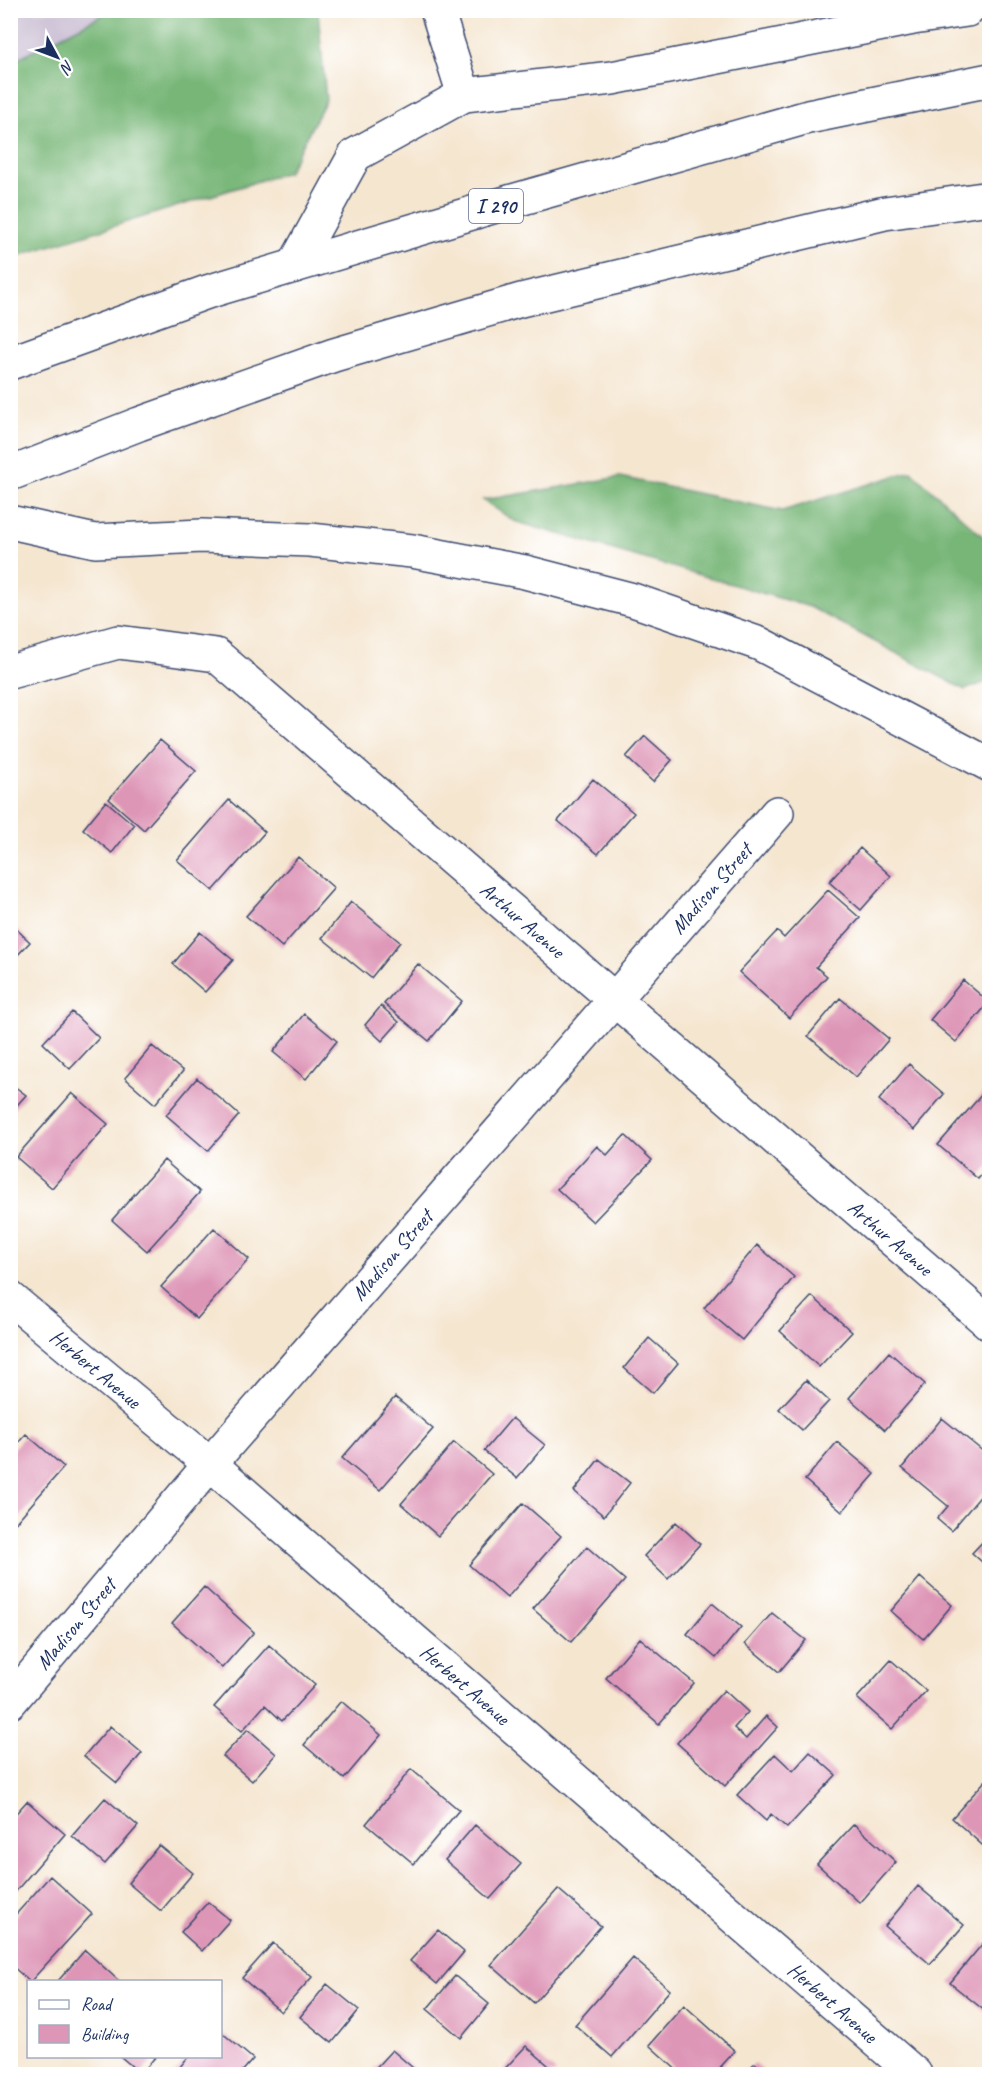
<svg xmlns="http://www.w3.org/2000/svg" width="1000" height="2085" font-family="Caveat,sans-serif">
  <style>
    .industrial { fill: #cbbfd4 }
    .forest { fill: #77b677; stroke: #49726a; stroke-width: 1.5 }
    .building { fill: #de96b7 }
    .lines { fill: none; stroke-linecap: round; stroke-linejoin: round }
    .minor-casing { stroke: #3c4a6f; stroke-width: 36 }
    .highway-casing { stroke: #3c4a6f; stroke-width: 36 }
    .minor { stroke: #fff; stroke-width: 33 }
    .highway { stroke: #fff; stroke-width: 33 }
    .labels { text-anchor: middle; stroke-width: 5; stroke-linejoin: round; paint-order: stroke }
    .shield { fill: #fff; stroke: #5f6d8e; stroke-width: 1.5 }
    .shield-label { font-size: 20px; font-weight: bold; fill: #1b2f5e }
    .street-label { font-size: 21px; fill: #1b2f5e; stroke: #fff }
  </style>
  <rect width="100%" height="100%" fill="#fff"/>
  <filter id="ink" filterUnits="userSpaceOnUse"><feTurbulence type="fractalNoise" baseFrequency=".0167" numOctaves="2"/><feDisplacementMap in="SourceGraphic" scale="12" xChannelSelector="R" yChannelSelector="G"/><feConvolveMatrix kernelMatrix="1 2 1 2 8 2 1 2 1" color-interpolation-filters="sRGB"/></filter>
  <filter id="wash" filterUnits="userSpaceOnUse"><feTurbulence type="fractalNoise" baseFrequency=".008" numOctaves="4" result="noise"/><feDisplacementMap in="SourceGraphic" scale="24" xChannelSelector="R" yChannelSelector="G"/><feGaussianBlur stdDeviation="1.35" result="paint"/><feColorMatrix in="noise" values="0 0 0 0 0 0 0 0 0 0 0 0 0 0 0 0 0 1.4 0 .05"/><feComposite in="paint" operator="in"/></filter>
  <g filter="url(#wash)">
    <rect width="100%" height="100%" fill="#f5e6d0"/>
    <path class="industrial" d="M11 11H189L11 101Z"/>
    <path class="forest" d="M110 11H318L326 100 288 172 11 258V62Z
      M911 471 989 542V681L965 690 810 607 514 521 483 500 620 477 782 511Z"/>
    <g id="blocks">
      <path class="building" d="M645 736 672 760 653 782 626 757Z
        M160 740 196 771 144 830 109 799Z
        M593 779 634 813 598 854 558 821Z
        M229 800 265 832 213 891 177 860Z
        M106 801 134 825 112 853 83 829Z
        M860 848 891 876 861 910 829 882Z
        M298 857 334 888 282 947 246 916Z
        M828 890 860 918 816 967 827 976 789 1018 739 972 777 931 784 938Z
        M351 902 400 942 371 978 322 938Z
        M10 923 30 942 10 963Z
        M200 932 233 960 205 992 173 964Z
        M418 964 462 1001 429 1041 384 1004Z
        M963 980 989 1002 956 1042 930 1020Z
        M840 998 889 1039 856 1077 808 1036Z
        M381 1006 399 1022 382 1041 365 1025Z
        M72 1012 99 1038 70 1069 43 1043Z
        M304 1014 337 1041 306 1079 273 1052Z
        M152 1046 183 1071 155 1104 125 1078Z
        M909 1064 944 1094 914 1130 879 1100Z
        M197 1078 239 1115 208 1151 166 1115Z
        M10 1083 26 1095 10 1113Z
        M990 1085V1165L978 1179 938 1145Z
        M72 1093 108 1124 52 1188 16 1157Z
        M625 1135 652 1160 593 1222 557 1189 597 1146 607 1155Z
        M164 1160 200 1192 147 1251 112 1220Z
        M214 1228 249 1259 197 1319 161 1287Z
        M757 1245 794 1277 742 1340 704 1308Z
        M812 1296 852 1332 819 1367 780 1331Z
        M649 1338 678 1363 653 1393 624 1368Z
        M889 1352 925 1384 885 1430 849 1398Z
        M806 1380 829 1401 802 1430 779 1409Z
        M395 1397 433 1429 380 1490 342 1458Z
        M512 1418 545 1445 517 1478 484 1451Z
        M942 1418 990 1457V1485L951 1531 937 1519 948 1506 902 1468Z
        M26 1434 64 1467 10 1529V1452Z
        M454 1442 492 1474 438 1536 401 1504Z
        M837 1442 875 1474 842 1512 805 1480Z
        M599 1459 630 1483 604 1516 574 1491Z
        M523 1503 561 1536 507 1598 469 1565Z
        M676 1522 700 1544 668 1579 644 1556Z
        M990 1534V1569L972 1553Z
        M587 1547 625 1580 571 1642 533 1609Z
        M920 1577 952 1605 923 1639 891 1611Z
        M204 1587 254 1632 222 1668 172 1623Z
        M712 1603 741 1627 716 1658 687 1634Z
        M772 1613 806 1640 779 1672 745 1644Z
        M640 1638 694 1683 659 1724 606 1678Z
        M269 1645 315 1685 282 1721 265 1705 242 1731 214 1707Z
        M891 1660 926 1691 892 1729 857 1698Z
        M724 1690 748 1712 734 1728 746 1739 766 1716 778 1727 725 1786 677 1743Z
        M341 1701 381 1735 344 1779 304 1745Z
        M110 1726 142 1753 117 1783 84 1756Z
        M248 1729 276 1754 252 1781 223 1756Z
        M810 1752 836 1775 787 1828 771 1814 766 1821 737 1795 775 1754 793 1771Z
        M411 1769 459 1810 414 1864 366 1824Z
        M985 1781 990 1785V1852L952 1818Z
        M105 1798 138 1826 105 1864 72 1836Z
        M27 1801 65 1834 10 1898V1820Z
        M854 1824 896 1862 860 1903 817 1864Z
        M475 1825 521 1864 490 1899 445 1860Z
        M159 1845 193 1873 161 1911 128 1883Z
        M50 1876 92 1914 30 1982 10 1964V1921Z
        M918 1886 964 1925 930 1964 885 1926Z
        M558 1889 601 1926 534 2003 491 1965Z
        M208 1902 230 1920 202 1951 181 1932Z
        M438 1930 464 1952 437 1984 410 1961Z
        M984 1942 990 1946V2015L950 1983Z
        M273 1943 312 1977 281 2012 242 1978Z
        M85 1950 120 1982H57Z
        M633 1958 670 1990 612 2057 575 2025Z
        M455 1976 489 2004 461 2038 427 2009Z
        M327 1984 359 2010 332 2043 300 2017Z
        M684 2005 735 2051 714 2074H681L649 2045Z
        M220 2031 253 2059 240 2074H174L189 2056H220Z
        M526 2046 556 2072 553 2074H500Z
        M392 2050 420 2074H370Z
        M120 2056H156L141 2074Z
        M755 2063 766 2074H743Z"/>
    </g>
  </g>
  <g filter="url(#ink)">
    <use href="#blocks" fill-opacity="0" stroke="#3c4a6f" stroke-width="1.5"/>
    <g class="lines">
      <defs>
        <g id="minor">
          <path d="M437 10 464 95"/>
          <path d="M294 266 355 155 464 95 612 78 913 18 967 10"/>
          <path d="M10 522 95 541 202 536 310 540 412 551 525 572 633 600 760 644 990 765"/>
          <path id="s1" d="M10 672 118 642 216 655 990 1324"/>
          <path id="s2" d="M10 1298 210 1464 915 2074"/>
          <path id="s3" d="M10 1702 210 1464 777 813"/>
        </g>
        <path id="highway" d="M10 363 207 292 509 202 808 117 990 80
          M10 474 139 424 334 355 521 300 885 213 990 198"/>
      </defs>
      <use href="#minor" class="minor-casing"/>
      <use href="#highway" class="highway-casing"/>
      <use href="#minor" class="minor"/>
      <use href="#highway" class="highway"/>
    </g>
  </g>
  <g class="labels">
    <rect class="shield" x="469" y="189" width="54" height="34" rx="4.5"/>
    <g class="shield-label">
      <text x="496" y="213">I 290</text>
    </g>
    <g class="street-label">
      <text dy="7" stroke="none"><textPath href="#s3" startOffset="1074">Madison Street</textPath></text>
      <text dy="7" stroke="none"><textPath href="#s1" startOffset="616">Arthur Avenue</textPath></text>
      <text dy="7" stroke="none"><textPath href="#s1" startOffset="1102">Arthur Avenue</textPath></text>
      <text dy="7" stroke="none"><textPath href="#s3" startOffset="588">Madison Street</textPath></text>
      <text dy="7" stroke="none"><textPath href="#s2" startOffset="111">Herbert Avenue</textPath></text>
      <text dy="7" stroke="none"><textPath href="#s3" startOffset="102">Madison Street</textPath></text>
      <text dy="7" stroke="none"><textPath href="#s2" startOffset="597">Herbert Avenue</textPath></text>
      <text dy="7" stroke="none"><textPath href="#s2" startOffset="1083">Herbert Avenue</textPath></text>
    </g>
  </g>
  <rect width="1000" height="2085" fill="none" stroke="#fff" stroke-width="36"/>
  <rect x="27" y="1980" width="195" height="78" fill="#ffffff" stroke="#a4acbf" stroke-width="1.5"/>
  <rect x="39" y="2000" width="30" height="9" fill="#ffffff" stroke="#a4acbf" stroke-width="1.5"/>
  <text x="81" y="2010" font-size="18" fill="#1b2f5e">Road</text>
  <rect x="39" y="2025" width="30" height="18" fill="#de96b7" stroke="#a4acbf" stroke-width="1.5"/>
  <text x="81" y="2040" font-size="18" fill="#1b2f5e">Building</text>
  <g transform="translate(57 57) rotate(131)" stroke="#ffffff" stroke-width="4.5" paint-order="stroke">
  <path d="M0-4.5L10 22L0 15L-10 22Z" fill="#1b2f5e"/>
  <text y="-9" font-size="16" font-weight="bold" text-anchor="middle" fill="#1b2f5e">N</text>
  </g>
</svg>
